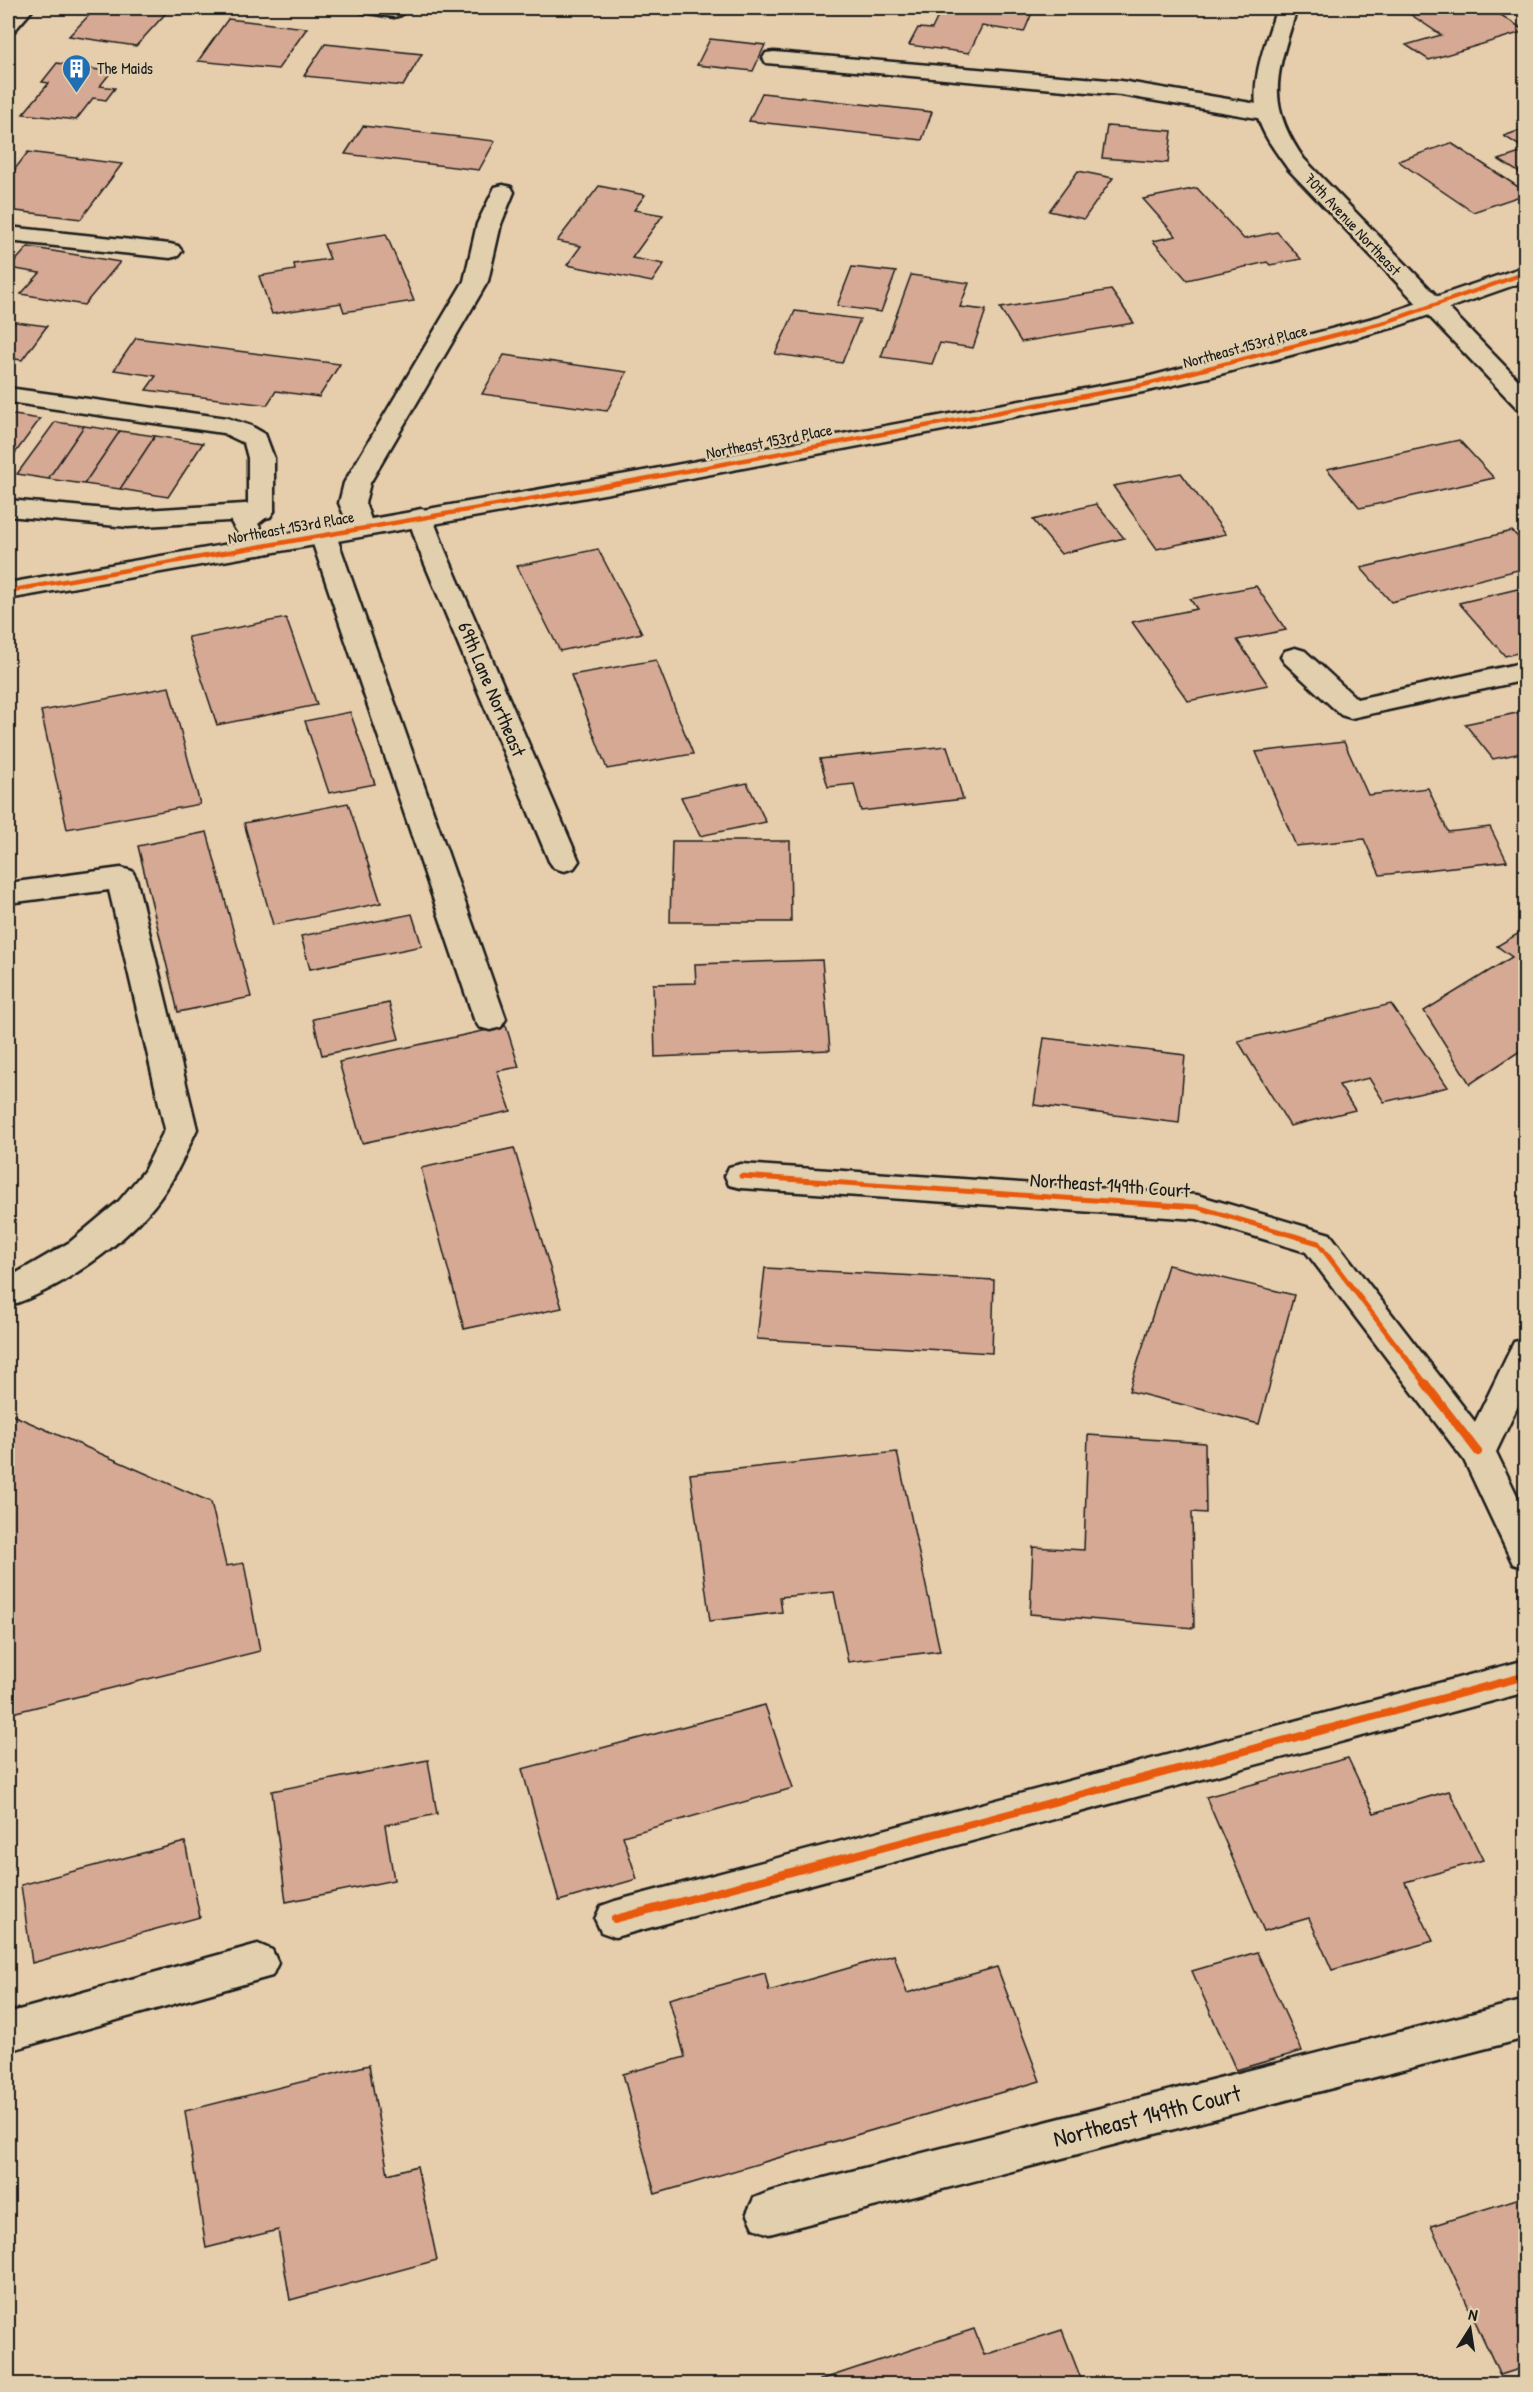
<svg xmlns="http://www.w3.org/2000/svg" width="1533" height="2392" font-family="'Patrick Hand',sans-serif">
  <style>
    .building { fill: #d5a993; stroke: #1c1c1c; stroke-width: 1.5 }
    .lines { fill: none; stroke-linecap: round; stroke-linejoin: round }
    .lane-casing { stroke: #1c1c1c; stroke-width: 5 }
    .street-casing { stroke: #1c1c1c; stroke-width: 5 }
    .secondary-casing { stroke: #1c1c1c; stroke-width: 5 }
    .lane { fill: #e1cfad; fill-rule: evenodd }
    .street { fill: #e1cfad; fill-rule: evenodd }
    .secondary { fill: #e1cfad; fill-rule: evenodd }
    .cycleway-far2-casing { stroke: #e1cfad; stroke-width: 8 }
    .cycleway-far1-casing { stroke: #e1cfad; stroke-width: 9 }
    .cycleway-casing { stroke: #e1cfad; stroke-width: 11 }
    .cycleway-far2 { stroke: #e8590c; stroke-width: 4.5 }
    .cycleway-far1 { stroke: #e8590c; stroke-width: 5 }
    .cycleway { stroke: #e8590c; stroke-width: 8 }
    .labels { text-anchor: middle; stroke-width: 5; stroke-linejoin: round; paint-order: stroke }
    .far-poi-label { font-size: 16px; fill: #1c1c1c; stroke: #e1cfad; text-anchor: start }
    .far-street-label { font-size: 16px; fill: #1c1c1c; stroke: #e1cfad }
    .street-label { font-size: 20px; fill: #1c1c1c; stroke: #e1cfad }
    .near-street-label { font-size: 24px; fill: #1c1c1c; stroke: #e1cfad }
  </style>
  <rect width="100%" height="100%" fill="#e6cdac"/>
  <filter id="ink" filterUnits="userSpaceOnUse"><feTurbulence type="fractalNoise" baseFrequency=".0167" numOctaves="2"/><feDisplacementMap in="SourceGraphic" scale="12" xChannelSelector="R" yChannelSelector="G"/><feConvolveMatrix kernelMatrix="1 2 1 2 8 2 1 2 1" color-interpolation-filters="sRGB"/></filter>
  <g filter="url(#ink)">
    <path class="building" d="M96 8H127L166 13 136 46 69 36Z
      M942 8H989L1032 13 1024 32 982 26 969 53 909 45 918 28 932 29Z
      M1401 8H1490L1526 31 1429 60 1406 45 1441 35Z
      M228 19 307 28 278 69 198 61Z
      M710 39 765 45 753 71 697 65Z
      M325 44 422 54 403 86 304 76Z
      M57 63 111 72 100 86 115 88 106 100 93 98 76 120 23 114 49 83 42 82Z
      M762 93 932 112 922 140 749 121Z
      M363 126 495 141 479 170 345 154Z
      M1107 126 1172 131 1168 163 1102 158Z
      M1526 128V150L1504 136Z
      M1451 143 1526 192V194L1473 212 1398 161Z
      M1526 151V177L1499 160Z
      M28 152 122 164 81 219 8 210V178Z
      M1078 171 1113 178 1084 219 1049 211Z
      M599 186 645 195 634 210 663 215 632 258 664 264 652 282 567 265 581 246 557 241Z
      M1197 188 1244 239 1277 232 1301 259 1270 265 1267 262 1187 280 1153 241 1176 236 1143 199Z
      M386 234 414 301 344 312 341 303 272 314 259 276 295 270 294 264 330 259 324 244Z
      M28 247 120 262 84 305 21 294 40 273 9 268Z
      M852 267 896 272 881 312 837 306Z
      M911 275 969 283 960 307 986 310 973 348 940 343 932 364 881 357Z
      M1111 290 1134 323 1021 342 1000 308Z
      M795 311 860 319 842 363 775 354Z
      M8 321 47 326 22 360 8 358Z
      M136 338 340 364 319 397 276 391 267 405 146 390 156 376 114 370Z
      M504 355 627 372 607 411 482 394Z
      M8 414 40 419 8 463Z
      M55 422 84 426 48 479 17 474Z
      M84 426 120 431 84 484 48 479Z
      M120 431 155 436 120 489 84 484Z
      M155 436 203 443 168 497 120 489Z
      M1459 440 1494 478 1360 508 1327 469Z
      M1181 473 1226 534 1157 549 1113 486Z
      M1096 504 1124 538 1061 554 1033 520Z
      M1512 531 1526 545V568L1391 602 1361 568Z
      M598 549 642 633 560 651 517 566Z
      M1256 586 1286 630 1237 640 1268 685 1188 701 1132 622 1197 609 1190 599Z
      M1526 587V651L1505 656 1459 603Z
      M286 618 317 705 217 725 188 637Z
      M656 660 693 754 607 769 571 675Z
      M169 687 200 804 67 829 41 711Z
      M1526 711V752L1493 759 1465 724Z
      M350 712 375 784 329 793 305 721Z
      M1344 742 1368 795 1428 788 1448 832 1490 827 1507 861 1380 875 1364 839 1296 846 1256 752Z
      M947 746 963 799 861 811 854 784 828 787 820 759Z
      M747 783 766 822 700 836 681 797Z
      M348 803 381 903 273 925 244 823Z
      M207 832 251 997 178 1012 138 846Z
      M672 841H790L791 922H670Z
      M412 914 422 946 310 969 301 936Z
      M1526 929V1047L1470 1084 1424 1011 1512 957 1497 946Z
      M822 960 830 1050 655 1057 653 984 696 983 695 964Z
      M389 1003 399 1039 322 1055 313 1019Z
      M1391 1004 1448 1087 1384 1102 1369 1078 1339 1085 1355 1110 1290 1126 1238 1041Z
      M506 1026 519 1067 497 1071 511 1111 362 1143 339 1062Z
      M1044 1038 1185 1055 1179 1123 1034 1105Z
      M514 1148 562 1308 464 1329 421 1168Z
      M1168 1265 1294 1295 1259 1424 1129 1391Z
      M765 1268 994 1280 992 1353 757 1339Z
      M8 1413 211 1502 226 1566 244 1563 260 1651 8 1714Z
      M1088 1435 1205 1443 1206 1513 1192 1512 1194 1628 1030 1614 1033 1547 1084 1550Z
      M897 1452 940 1651 848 1662 834 1592 780 1597 782 1612 710 1621 690 1474Z
      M765 1705 793 1788 623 1836 637 1879 559 1901 522 1769Z
      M1348 1758 1374 1813 1449 1791 1483 1860 1405 1882 1433 1941 1332 1970 1309 1918 1264 1931 1206 1797Z
      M428 1760 437 1814 385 1825 394 1880 286 1902 272 1791Z
      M185 1842 200 1917 32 1963 21 1885Z
      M1257 1952 1302 2051 1236 2070 1192 1971Z
      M894 1955 907 1993 997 1967 1040 2081 655 2194 623 2074 685 2057 669 1999 765 1973 769 1991Z
      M369 2065 388 2174 417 2166 437 2260 290 2300 278 2230 206 2248 185 2111Z
      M1526 2196V2367L1500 2375 1431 2226Z
      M974 2329 984 2355 1062 2330 1083 2384H821L820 2380Z"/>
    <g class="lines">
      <defs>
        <path id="lane" d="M358 8H402L404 11 401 15 394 17 361 12Z
          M774 52 1121 81 1269 106 1277 108 1280 113 1277 118 1269 120 1121 95 766 63 763 58 766 53Z
          M503 185 511 187 514 192 501 224 488 281 370 483 365 503 374 528 370 534 361 536 352 534 339 503 344 483 464 281 477 224 495 187Z
          M8 500 128 511 261 503 270 505 274 511 270 517 261 519 128 527 8 516Z
          M323 527 332 529 336 535 506 1019 501 1027 490 1030 479 1027 474 1019 310 535 314 529Z
          M121 868 132 871 136 878 197 1129C186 1152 176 1177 160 1198 128 1242 60 1290 8 1306V1278L70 1242 119 1201 144 1171 165 1129 109 890 8 903V883Z
          M258 1944 272 1950 278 1963 272 1976 8 2051V2013Z"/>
        <path id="street" d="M13 8H34L15 30 8 32V14Z
          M1277 8H1297C1278 71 1263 101 1304 159L1526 388V410L1517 408 1288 169C1277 153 1263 136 1258 117 1249 81 1266 42 1277 8Z
          M8 227 170 244 178 246 182 251 178 256 170 258 8 241Z
          M8 388 227 418 251 426 265 434 274 458V511L258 524 272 547 268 553 259 555 250 553 231 522 235 516 248 508V458L244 443 223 433 8 402Z
          M421 509 430 511 445 550 579 861 574 868 564 871 554 868 549 861 419 550 408 517 412 511Z
          M1295 648 1305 651 1357 699 1526 662V680L1351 718 1341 715 1285 663 1281 657 1285 651Z
          M741 1164 1197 1195 1330 1234 1475 1422 1514 1342 1526 1339V1389L1496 1452 1526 1514V1568L1513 1564 1464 1460 1306 1252 1197 1219 741 1188 729 1185 725 1176 729 1167Z
          M1526 1660V1692L615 1937 601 1932 595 1919 601 1906 615 1901Z
          M1526 2000V2038L769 2234 754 2228 747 2213 754 2198 769 2192Z"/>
        <path id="secondary" d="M1526 266V281L1395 327 1213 376 1143 392 638 488 8 599V583L638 472 1143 378 1377 317Z"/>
      </defs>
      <use href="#lane" class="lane-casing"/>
      <use href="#street" class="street-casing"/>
      <use href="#secondary" class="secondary-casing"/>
      <use href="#lane" class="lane"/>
      <use href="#street" class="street"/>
      <use href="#secondary" class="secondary"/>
      <defs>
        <path id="cycleway-far2" d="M8 591 638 480 1143 385 1386 322 1526 273"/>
        <path id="cycleway-far1" d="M741 1176 1197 1207 1318 1243 1426 1384"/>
        <path id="cycleway" d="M1425 1383 1478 1452
          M615 1919 1526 1676"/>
      </defs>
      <use href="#cycleway-far2" class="cycleway-far2-casing"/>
      <use href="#cycleway-far1" class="cycleway-far1-casing"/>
      <use href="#cycleway" class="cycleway-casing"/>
      <use href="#cycleway-far2" class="cycleway-far2"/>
      <use href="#cycleway-far1" class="cycleway-far1"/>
      <use href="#cycleway" class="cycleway"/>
    </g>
  </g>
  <defs>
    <symbol id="building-pin" viewBox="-11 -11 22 30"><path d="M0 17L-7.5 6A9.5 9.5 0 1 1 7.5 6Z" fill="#1f6fb2" stroke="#e1cfad"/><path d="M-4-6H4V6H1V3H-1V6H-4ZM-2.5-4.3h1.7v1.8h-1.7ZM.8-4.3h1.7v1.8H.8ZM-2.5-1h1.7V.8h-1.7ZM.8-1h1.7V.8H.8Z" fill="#fff"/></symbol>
  </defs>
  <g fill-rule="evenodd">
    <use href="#building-pin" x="60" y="52" width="33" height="45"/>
  </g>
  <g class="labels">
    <g class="far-poi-label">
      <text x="97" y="74">The Maids</text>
    </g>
    <g class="far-street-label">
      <text transform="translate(1353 224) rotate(47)" y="6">70th Avenue Northeast</text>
      <text transform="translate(1245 346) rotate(-15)" y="6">Northeast 153rd Place</text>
      <text transform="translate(769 441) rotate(-11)" y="6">Northeast 153rd Place</text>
      <text transform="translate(291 527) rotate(-10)" y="6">Northeast 153rd Place</text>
    </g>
    <g class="street-label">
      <text transform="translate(492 689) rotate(67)" y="7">69th Lane Northeast</text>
      <text transform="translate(1110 1185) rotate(4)" y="7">Northeast 149th Court</text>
    </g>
    <g class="near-street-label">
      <text transform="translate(1147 2116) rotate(-14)" y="8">Northeast 149th Court</text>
    </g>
  </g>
  <rect width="1533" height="2392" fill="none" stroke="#e1cfad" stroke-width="30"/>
  <rect x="15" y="15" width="1503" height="2362" fill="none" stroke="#1c1c1c" stroke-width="2" filter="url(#ink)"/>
  <g transform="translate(1470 2329) rotate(12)" stroke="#e1cfad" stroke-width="4.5" paint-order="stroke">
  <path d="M0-4.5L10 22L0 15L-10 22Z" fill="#1c1c1c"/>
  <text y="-9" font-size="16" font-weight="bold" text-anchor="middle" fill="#1c1c1c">N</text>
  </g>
</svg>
